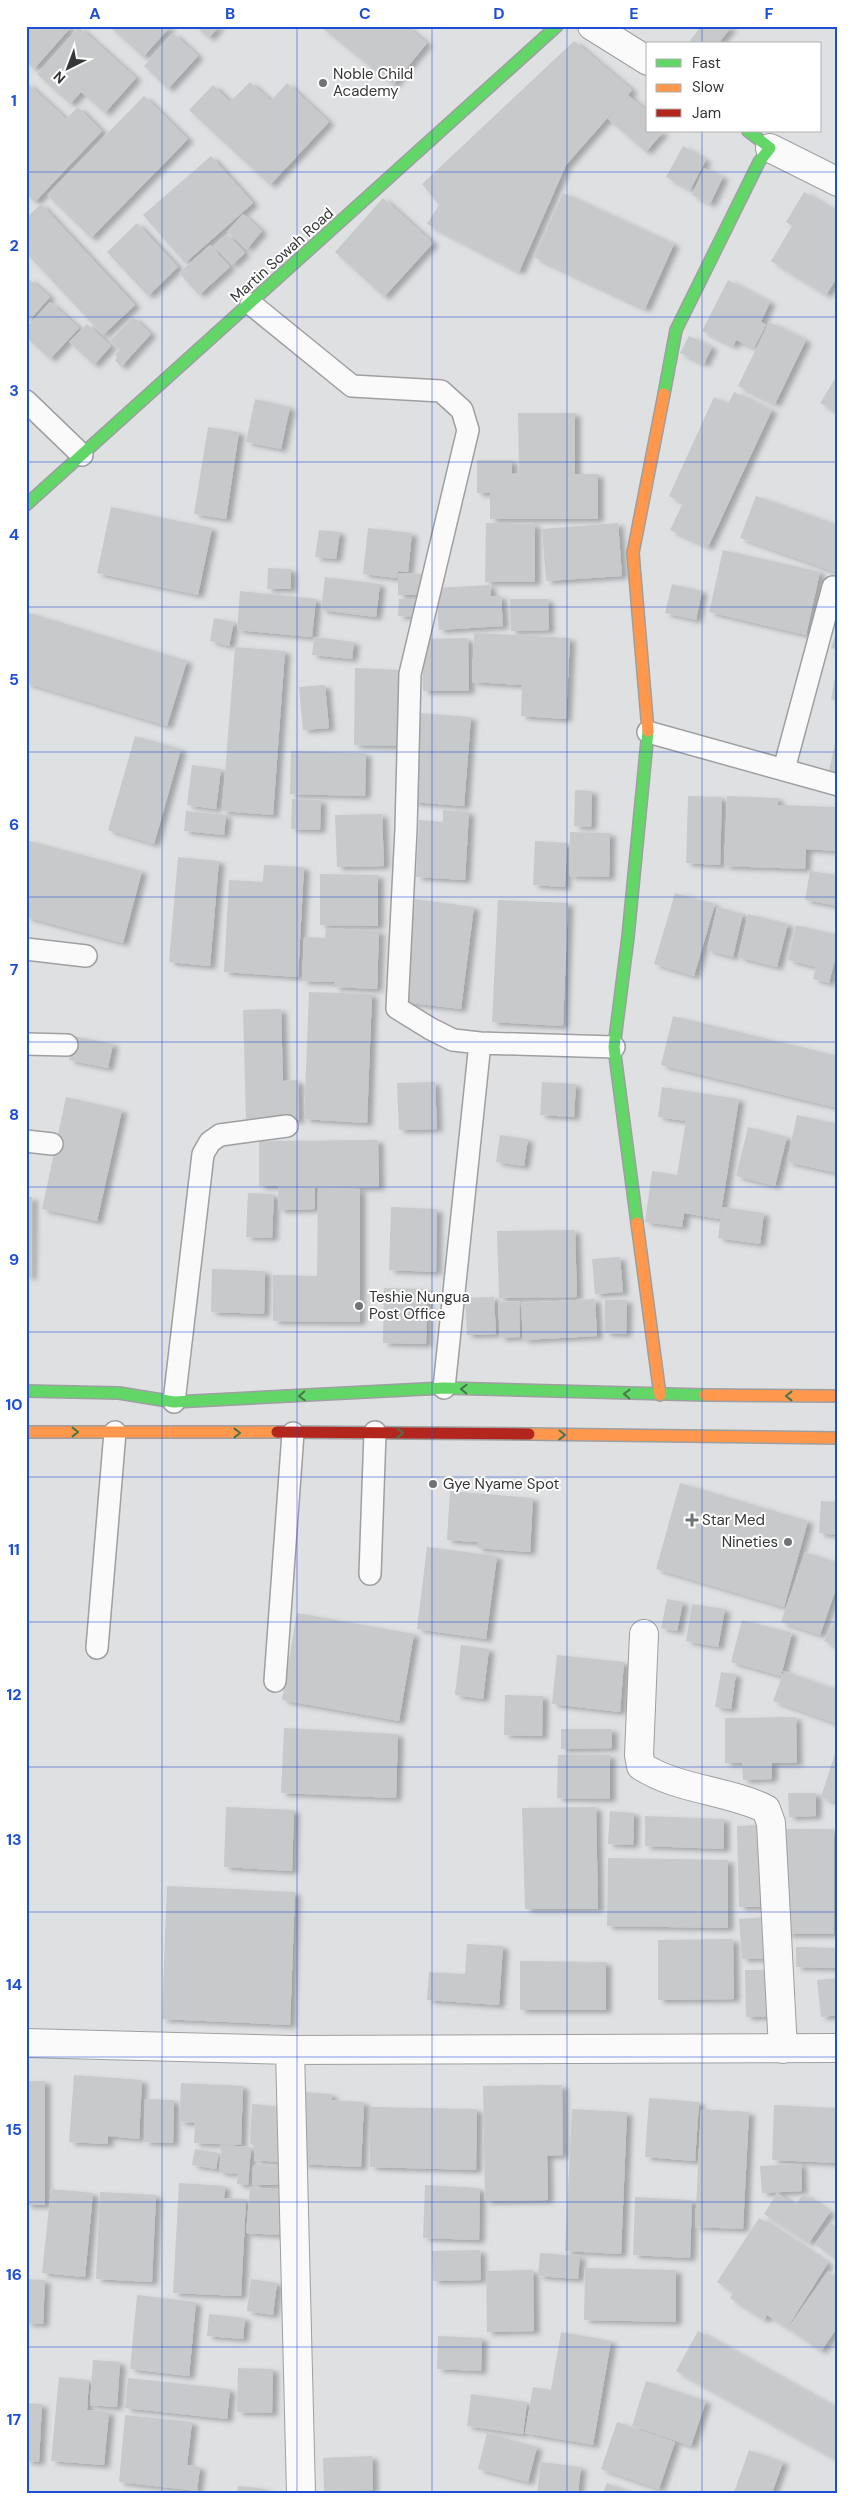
<svg xmlns="http://www.w3.org/2000/svg" width="864" height="2519" font-family="'DM Sans',sans-serif">
  <style>
    .building { fill: #c7c9ca; filter: url(#shadow) }
    .lines { fill: none; stroke-linecap: round; stroke-linejoin: round }
    .lane-casing { stroke: #9e9fa1; stroke-width: 24 }
    .street-casing { stroke: #9e9fa1; stroke-width: 30 }
    .fast-casing { stroke: #9e9fa1; stroke-width: 14 }
    .slow-casing { stroke: #9e9fa1; stroke-width: 14 }
    .jam-casing { stroke: #9e9fa1; stroke-width: 14 }
    .lane { stroke: #fafafb; stroke-width: 21 }
    .street { stroke: #fafafb; stroke-width: 28 }
    .fast { stroke: #63d668; stroke-width: 11 }
    .slow { stroke: #ff974d; stroke-width: 11 }
    .jam { stroke: #b3261e; stroke-width: 11 }
    .oneway { stroke: #47764b }
    .grid { fill: none; stroke: #1d4ed8; stroke-width: 1; stroke-opacity: 0.55 }
    .poi-dot { fill: #707274; stroke: #fff; stroke-width: 2 }
    .labels { text-anchor: middle; stroke-width: 4; stroke-linejoin: round; paint-order: stroke }
    .poi-label { font-size: 15px; fill: #353638; stroke: #fff; text-anchor: start }
    .street-label { font-size: 15px; fill: #353638; stroke: #fff }
    .neatline { fill: none; stroke: #1d4ed8; stroke-width: 2 }
    .grid-label { font-size: 16px; text-anchor: middle; font-weight: bold; fill: #1d4ed8 }
  </style>
  <defs>
    <filter id="shadow"><feDropShadow dx="5.5" dy="3" stdDeviation="2.5" flood-color="#0004"/></filter>
  </defs>
  <rect width="100%" height="100%" fill="#dee0e2"/>
  <path class="building" d="M26 26H72L34 69 26 62Z
    M109 26H171L143 57Z
    M195 26H219L209 38Z
    M320 26H406L427 43 393 85Z
    M701 26H732L718 44H692L689 42Z
    M79 27 136 78 105 113 81 92 70 104 37 74Z
    M173 33 198 56 168 89 144 66Z
    M574 41 632 90 628 95 648 112V131H664L646 152 608 119 619 105 566 165 519 272 427 224 439 205 422 184Z
    M26 82 66 119 78 107 102 131 35 202 26 194Z
    M250 82 271 101 287 83 329 122 270 185 189 110 213 85 230 102Z
    M144 96 188 139 91 238 47 195Z
    M683 146 706 160 690 190 666 177Z
    M211 156 253 203 185 263 143 215Z
    M704 168 723 177 710 204 692 195Z
    M804 192 838 213V276L826 295 771 261 792 226 786 222Z
    M563 193 674 244 645 309 534 257Z
    M383 198 433 243 384 297 335 252Z
    M41 204 135 305 103 335 26 253V218Z
    M243 214 262 231 247 249 227 232Z
    M137 223 178 267 148 296 107 252Z
    M227 234 245 253 232 265 214 246Z
    M210 245 230 267 199 295 179 273Z
    M29 279 50 297 26 324V283Z
    M728 280 770 302 761 322 766 325 754 348 736 340 733 346 702 331Z
    M50 302 79 328 50 359 26 337V328Z
    M133 317 151 334 121 367 115 360 117 357 115 355 120 350 110 341Z
    M769 322 806 340 775 404 738 386Z
    M87 324 111 346 94 365 69 342Z
    M689 336 712 347 704 364 680 353Z
    M838 374V413L820 403Z
    M734 392 772 410 708 547 670 530 683 503 669 496 714 397 728 404Z
    M255 399 290 407 281 449 246 442Z
    M518 413H575V474H598V519H490V493H477V460H512V474L519 473Z
    M208 427 239 432 226 519 194 514Z
    M756 496 838 525V573L740 538Z
    M111 507 212 528 198 595 97 573Z
    M486 523 535 524V582H485Z
    M618 523 622 576 546 581 542 529Z
    M368 528 412 533 408 572 398 571 397 578 363 574Z
    M319 530 340 532 336 559 315 557Z
    M723 550 820 572 806 635 709 612Z
    M268 568 291 569V589H267Z
    M398 573 424 574V595H398Z
    M325 577 380 584 376 617 321 610Z
    M672 584 702 591 696 620 665 613Z
    M490 585 491 596H501L503 626 439 630 436 588Z
    M240 591 316 599 312 637 237 630Z
    M399 599H417L418 617 398 616Z
    M510 599H548L549 630 511 631Z
    M26 612 187 661 167 726 26 683Z
    M214 618 234 622 229 646 210 641Z
    M837 630H838V650L831 648Z
    M474 633 570 638 566 719 521 716 522 685 472 682Z
    M314 637 354 642 352 659 312 655Z
    M468 638 469 691H423L422 639Z
    M235 647 285 651 273 815 222 811Z
    M837 666H838V701L831 699Z
    M355 668 398 670 397 746 354 745Z
    M325 685 329 728 303 730 299 687Z
    M419 713 471 717 464 806 412 802Z
    M135 736 181 749 154 844 108 830Z
    M835 744 838 745V773L829 770Z
    M291 751 366 753 365 796 290 794Z
    M192 765 221 769 216 809 187 805Z
    M575 790 592 791 591 827 574 826Z
    M688 796 722 797 720 865 686 863Z
    M727 796 778 798V805L838 807V851L806 849 805 869 724 866Z
    M292 799 321 800 320 830 291 829Z
    M443 810 469 812 465 880 416 877 419 820 443 822Z
    M186 811 226 815 224 835 184 831Z
    M382 814 384 866 337 867 335 815Z
    M570 832 610 833 609 877 569 876Z
    M26 840 142 871 123 943 26 917Z
    M535 841 567 843 565 887 533 885Z
    M178 857 219 861 210 966 169 962Z
    M264 865 304 867 298 977 224 972 229 880 263 882Z
    M810 871 838 875V906L805 900Z
    M320 874 378 875V926L320 925Z
    M675 893 715 904 694 976 654 964Z
    M415 899 474 907 461 1009 402 1002Z
    M498 900 568 903 563 1026 492 1022Z
    M717 907 743 914 733 957 707 950Z
    M748 914 788 924 777 967 738 957Z
    M796 925 838 935V948L829 983 813 979 816 967 788 960Z
    M326 928 379 931 377 989 334 987V982L302 981 304 937 325 938Z
    M309 992 372 994 367 1123 304 1119Z
    M281 1009 283 1081 298 1080 299 1120 246 1121 243 1010Z
    M673 1016 838 1056V1108L661 1065Z
    M74 1036 113 1044 108 1068 69 1060Z
    M435 1082 437 1129 399 1130 397 1083Z
    M542 1082 576 1084 574 1117 540 1115Z
    M662 1087 739 1099 720 1219 684 1213 682 1227 645 1222 652 1171 677 1175 686 1121 658 1117Z
    M66 1097 122 1110 97 1221 42 1209Z
    M797 1115 838 1124V1173L787 1162Z
    M748 1127 787 1137 775 1186 736 1176Z
    M500 1135 528 1139 524 1166 496 1162Z
    M378 1140 379 1187 315 1188V1209L279 1210 278 1186H259V1141Z
    M318 1188 360 1189V1322L273 1321V1275L317 1276Z
    M248 1193 274 1194 272 1238 246 1237Z
    M26 1197H32L31 1277 26 1276Z
    M391 1207 437 1209 436 1272 389 1270Z
    M722 1207 764 1213 760 1244 718 1238Z
    M575 1230 577 1297 499 1298 497 1231Z
    M620 1257 623 1292 595 1294 592 1259Z
    M212 1269 265 1271 264 1314 211 1312Z
    M384 1288 427 1289 426 1344 383 1343Z
    M494 1297 496 1334 467 1335 465 1298Z
    M595 1299 597 1336 523 1340 521 1303Z
    M605 1300H627L626 1334 605 1333Z
    M519 1301 520 1337 500 1338 498 1302Z
    M680 1483 808 1521 784 1607 656 1569Z
    M450 1491 533 1498 530 1552 477 1548V1542L447 1540Z
    M821 1501 838 1502V1535L819 1533Z
    M427 1547 497 1556 486 1639 417 1629Z
    M805 1552 838 1563V1583L820 1635 781 1622Z
    M667 1599 683 1602 677 1631 661 1628Z
    M692 1604 725 1609 718 1647 686 1641Z
    M297 1613 414 1634 399 1721 282 1700Z
    M838 1615V1648L824 1641Z
    M742 1620 792 1633 781 1676 731 1662Z
    M461 1645 489 1649 483 1699 455 1695Z
    M557 1655 624 1662 620 1712 552 1704Z
    M784 1671 838 1690V1724L773 1701Z
    M721 1672 736 1674 731 1709 715 1707Z
    M505 1695 543 1696 542 1736 504 1735Z
    M796 1717 797 1763H772V1779L743 1780 742 1763H725V1718Z
    M284 1728 398 1734 396 1798 281 1793Z
    M561 1729H612V1748L561 1749Z
    M837 1748 838 1749V1803L821 1797Z
    M558 1755H610V1799L557 1798Z
    M788 1793H816V1816L789 1817Z
    M226 1807 294 1810 292 1871 224 1867Z
    M596 1807 598 1909H525L522 1808Z
    M610 1811 634 1813 633 1845 608 1844Z
    M645 1816 724 1819V1849L645 1846Z
    M758 1825 760 1907H739L737 1826Z
    M786 1829H834V1934H786Z
    M608 1858 728 1860V1928L607 1926Z
    M167 1886 295 1892 290 2025 162 2019Z
    M766 1917 768 1958 742 1959 739 1919Z
    M733 1939 734 1999 658 2000V1940Z
    M467 1944 503 1946 499 2005 427 2000 429 1972 465 1974Z
    M796 1947 838 1948V1968L796 1967Z
    M520 1961 606 1962V2010H520Z
    M745 1970H770L771 2016 746 2017Z
    M838 1978V2015L821 2017 817 1980Z
    M74 2075 142 2080 139 2139 108 2136V2144L69 2142Z
    M26 2081H45V2205H26Z
    M181 2083 243 2086 241 2145 194 2143 195 2123 179 2122Z
    M562 2085 563 2155 547 2156 548 2200 485 2201 483 2086Z
    M304 2092 332 2094 331 2100 364 2102 361 2167 302 2164Z
    M649 2098 699 2102 695 2161 645 2157Z
    M145 2099 174 2100 173 2143 144 2142Z
    M252 2104 285 2107 282 2162 254 2160V2145L250 2144Z
    M774 2105 838 2108V2163L772 2160Z
    M370 2107 477 2109 476 2170 370 2167Z
    M572 2109 627 2112 621 2254 565 2251Z
    M701 2109 749 2112 743 2229 695 2227Z
    M221 2145 251 2147 248 2185 237 2184 238 2174 219 2172Z
    M195 2149 219 2153 216 2169 192 2165Z
    M801 2164 802 2191 762 2193 760 2166Z
    M253 2165 279 2166V2185H252Z
    M179 2183 225 2186 224 2198 246 2199 241 2296 173 2293Z
    M425 2185 480 2188 479 2240 423 2238Z
    M250 2187 283 2190 279 2235 246 2233Z
    M51 2189 93 2193 85 2277 42 2273Z
    M100 2192 156 2195 152 2282 96 2279Z
    M777 2193 795 2205 803 2194 830 2212 809 2243 764 2214Z
    M635 2197 692 2200 690 2258 633 2255Z
    M759 2218 828 2263 787 2328 767 2315 764 2320 730 2298 733 2293 717 2282Z
    M831 2223 838 2228V2260L815 2244Z
    M480 2250 481 2280 433 2281 432 2251Z
    M540 2253 580 2256 578 2279 538 2276Z
    M585 2268 676 2270V2322L584 2320Z
    M533 2270 534 2331 487 2332 486 2271Z
    M828 2271 838 2278V2333L835 2331 821 2351 788 2328Z
    M26 2279 45 2280 43 2324 26 2323Z
    M251 2279 277 2283 273 2315 247 2311Z
    M137 2295 196 2302 189 2376 130 2369Z
    M209 2314 245 2318 243 2339 207 2336Z
    M698 2331 838 2409V2460L676 2371Z
    M561 2332 611 2341 593 2445 525 2433 533 2387 551 2390Z
    M438 2336 482 2338 481 2371 437 2369Z
    M93 2360 120 2362 117 2407 90 2405Z
    M238 2368 273 2369 272 2413 237 2412Z
    M59 2377 89 2380 87 2410 109 2412 104 2465 51 2461Z
    M128 2378 230 2389 227 2419 125 2408Z
    M646 2381 706 2401 691 2446 632 2426Z
    M471 2394 527 2402 523 2434 467 2426Z
    M26 2403 42 2404 39 2462 26 2461Z
    M125 2415 192 2422 187 2465 200 2467 197 2491 119 2482Z
    M617 2422 675 2442 659 2489 601 2469Z
    M487 2433 537 2447 528 2482 478 2469Z
    M749 2450 783 2462 772 2493 734 2492Z
    M372 2456 373 2490 324 2491 323 2458Z
    M541 2462 581 2467 578 2493H537Z
    M607 2483 631 2493H603Z
    M238 2486 266 2489 265 2493H237Z"/>
  <g class="lines">
    <defs>
      <path id="lane" d="M251 304 352 386 441 391 462 410 468 430 410 674 406 829 397 1008 431 1029 453 1040 480 1043 614 1047
        M26 401 82 455
        M648 732 838 785
        M784 769 833 587
        M26 949 86 956
        M26 1044 67 1045
        M26 1141 52 1144
        M444 1388 480 1043
        M174 1402 203 1154 210 1142 220 1135 287 1126
        M370 1574 375 1432
        M97 1648 115 1432
        M275 1681 293 1433"/>
      <path id="street" d="M592 26 648 61
        M770 148 838 182
        M644 1634 639 1755 641 1766C678 1790 727 1790 766 1809L771 1823 783 2049
        M26 2043 290 2050 838 2048
        M290 2050 301 2493"/>
      <path id="fast" d="M664 394 676 330 759 162 770 148 748 131
        M26 505 557 26
        M637 1223 614 1047 628 937 648 731
        M26 1391 119 1393 174 1402 444 1388 705 1395"/>
      <path id="slow" d="M648 731 633 553 664 394
        M637 1223 660 1395
        M705 1395 838 1396
        M26 1432H277
        M529 1434 838 1438"/>
      <path id="jam" d="M277 1432 529 1434"/>
    </defs>
    <use href="#lane" class="lane-casing"/>
    <use href="#street" class="street-casing"/>
    <use href="#fast" class="fast-casing"/>
    <use href="#slow" class="slow-casing"/>
    <use href="#jam" class="jam-casing"/>
    <use href="#lane" class="lane"/>
    <use href="#street" class="street"/>
    <use href="#fast" class="fast"/>
    <use href="#slow" class="slow"/>
    <use href="#jam" class="jam"/>
  </g>
  <defs><path id="oneway-chevron" d="M-2-3.5L2.5 0L-2 3.5" fill="none" stroke-width="1.6" stroke-linecap="round" stroke-linejoin="round" transform="scale(1.25)"/></defs>
  <g class="oneway">
    <use href="#oneway-chevron" transform="translate(464 1389) rotate(-178)"/>
    <use href="#oneway-chevron" transform="translate(627 1394) rotate(-178)"/>
    <use href="#oneway-chevron" transform="translate(302 1396) rotate(177)"/>
    <use href="#oneway-chevron" transform="translate(789 1396) rotate(-180)"/>
    <use href="#oneway-chevron" transform="translate(75 1432)"/>
    <use href="#oneway-chevron" transform="translate(237 1433)"/>
    <use href="#oneway-chevron" transform="translate(400 1433) rotate(1)"/>
    <use href="#oneway-chevron" transform="translate(562 1435) rotate(1)"/>
  </g>
  <path class="grid" d="M162 26V2493M297 26V2493M432 26V2493M567 26V2493M702 26V44M702 131V2493M26 172H838M26 317H838M26 462H838M26 607H838M26 752H838M26 897H838M26 1042H838M26 1187H838M26 1332H838M26 1477H838M26 1622H838M26 1767H838M26 1912H838M26 2057H838M26 2202H838M26 2347H838"/>
  <g class="poi-dot">
    <circle cx="323" cy="83" r="5"/>
    <circle cx="359" cy="1306" r="5"/>
    <circle cx="433" cy="1484" r="5"/>
    <path d="M689.5 1512.5h5v5h5v5h-5v5h-5v-5h-5v-5h5z"/>
    <circle cx="788" cy="1542" r="5"/>
  </g>
  <g class="labels">
    <g class="poi-label">
      <text x="333" y="79">Noble Child<tspan x="333" dy="17">Academy</tspan></text>
      <text x="369" y="1302">Teshie Nungua<tspan x="369" dy="17">Post Office</tspan></text>
      <text x="443" y="1489">Gye Nyame Spot</text>
      <text x="702" y="1525">Star Med</text>
      <text x="778" y="1547" text-anchor="end">Nineties</text>
    </g>
    <g class="street-label">
      <text transform="translate(282 255) rotate(-42)" y="5">Martin Sowah Road</text>
    </g>
  </g>
  <rect width="864" height="2519" fill="none" stroke="#ffffff" stroke-width="55"/>
  <rect x="646" y="42" width="175" height="90" fill="#ffffff" stroke="#aeafaf"/>
  <rect x="656" y="59" width="25" height="8" fill="#63d668" stroke="#aeafaf"/>
  <text x="692" y="68" font-size="15" fill="#353638">Fast</text>
  <rect x="656" y="84" width="25" height="8" fill="#ff974d" stroke="#aeafaf"/>
  <text x="692" y="92" font-size="15" fill="#353638">Slow</text>
  <rect x="656" y="109" width="25" height="8" fill="#b3261e" stroke="#aeafaf"/>
  <text x="692" y="118" font-size="15" fill="#353638">Jam</text>
  <g transform="translate(68 68) rotate(222)" stroke="#ffffff" stroke-width="4" paint-order="stroke">
  <path d="M0-4L9 19L0 12L-9 19Z" fill="#353638"/>
  <text y="-8" font-size="14" font-weight="bold" text-anchor="middle" fill="#353638">N</text>
  </g>
  <rect x="28" y="28" width="808" height="2464" class="neatline"/>
  <g class="grid-label">
    <text x="95" y="19">A</text>
    <text x="230" y="19">B</text>
    <text x="365" y="19">C</text>
    <text x="499" y="19">D</text>
    <text x="634" y="19">E</text>
    <text x="769" y="19">F</text>
    <text x="14" y="106">1</text>
    <text x="14" y="251">2</text>
    <text x="14" y="396">3</text>
    <text x="14" y="540">4</text>
    <text x="14" y="685">5</text>
    <text x="14" y="830">6</text>
    <text x="14" y="975">7</text>
    <text x="14" y="1120">8</text>
    <text x="14" y="1265">9</text>
    <text x="14" y="1410">10</text>
    <text x="14" y="1555">11</text>
    <text x="14" y="1700">12</text>
    <text x="14" y="1845">13</text>
    <text x="14" y="1990">14</text>
    <text x="14" y="2135">15</text>
    <text x="14" y="2280">16</text>
    <text x="14" y="2425">17</text>
  </g>
</svg>
